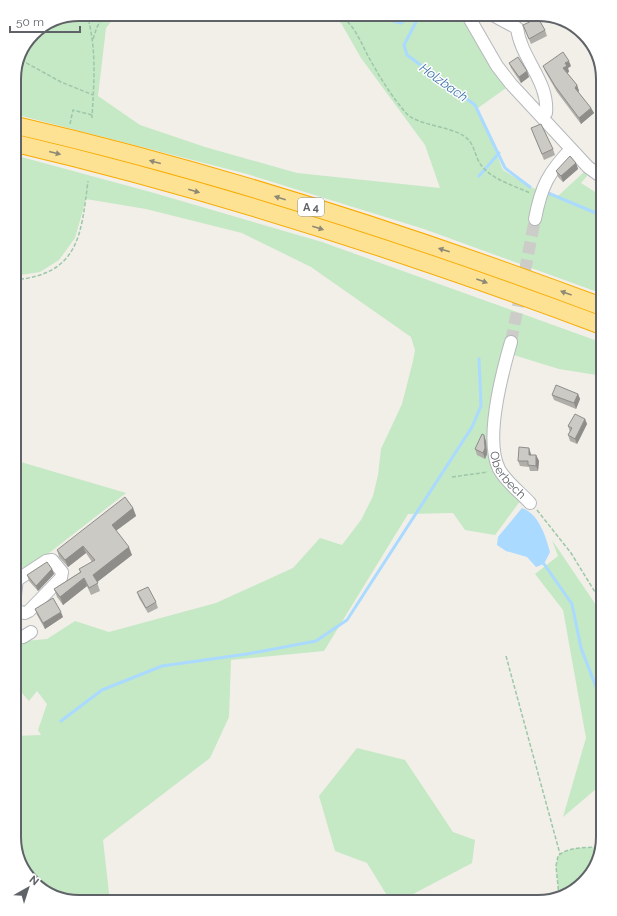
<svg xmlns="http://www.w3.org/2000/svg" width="617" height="916" font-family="Raleway,sans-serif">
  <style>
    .green { fill: #c5e8c5 }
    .water { fill: #aadaff }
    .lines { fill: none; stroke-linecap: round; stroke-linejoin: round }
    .stream { stroke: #aadaff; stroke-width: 3 }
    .minor-tunnel { stroke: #ccccc8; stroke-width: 12; stroke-dasharray: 12 6; stroke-linecap: butt }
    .minor-casing { stroke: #b5b8bc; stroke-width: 14 }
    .highway-casing { stroke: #f9ab00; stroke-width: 19 }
    .path { stroke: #9cc7a9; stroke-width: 1.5; stroke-dasharray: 4 2; stroke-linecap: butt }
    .minor { stroke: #fff; stroke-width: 12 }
    .highway { stroke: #fde293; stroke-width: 17 }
    .wall { fill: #afaea9 }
    .shaded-wall { fill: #8f8d8a }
    .building { fill: #cccac5; stroke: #8f8d8a }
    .oneway { fill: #8e8975 }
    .labels { text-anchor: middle; stroke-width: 3; stroke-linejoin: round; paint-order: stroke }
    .shield { fill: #fff; stroke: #8f9295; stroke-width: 1 }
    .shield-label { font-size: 11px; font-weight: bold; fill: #5f6368 }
    .street-label { font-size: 12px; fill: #5f6368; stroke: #fff }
    .water-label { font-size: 13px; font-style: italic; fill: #4174aa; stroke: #fff }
    .rim { fill: none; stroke: #5f6368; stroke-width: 2 }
  </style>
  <rect width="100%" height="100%" fill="#f1efe8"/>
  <path class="green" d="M79 14H117L106 28 98 96 140 125 205 147 297 173 440 188 425 145 361 58 341 23 325 14H461L480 49 506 88 478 108 503 170 530 187 558 196 585 171 587 176 581 183 603 197V294L424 229 247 174 14 114V75L33 33Z
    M565 21C578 25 593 42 597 55Z
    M14 155 154 193 322 242 603 343V376L559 369 504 352 492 460 521 500 495 535 465 530 453 513 408 514 324 651 231 660 229 717 210 758 103 840 110 902H75L43 891 23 870 14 837V736L41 735 38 730 47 704 37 691 29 701 14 684V642L47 639 75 621 109 632 216 603 293 568 320 538 342 545 361 520 373 496 378 475 381 449 402 404 413 361 415 350 411 337 311 267 242 233 146 209 86 199 75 238 59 260 40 272 14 276Z
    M14 460 126 493 17 578 14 604V504L18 483 14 479Z
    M552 540 594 602 603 624V783L563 817 586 738 563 610 535 574 558 556Z
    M357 748 405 760 453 832 475 840 472 863 398 902H391L367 863 335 851 319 796Z
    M600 847 594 870 571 893 559 896 556 866 558 856C568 846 587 848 600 847Z
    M361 895 360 902H331Z"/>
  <path class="water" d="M522 508C539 514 546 537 550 552L544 564 536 567 527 557 506 551 497 545 498 537Z"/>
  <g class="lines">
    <path class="stream" d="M395 14 393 21 401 23 409 17 416 22 404 45 407 55 475 105 505 168 530 187
      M479 176 499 153
      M548 193 603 216
      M544 564 572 604 581 648 603 705
      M61 721 102 690 162 666 247 654 316 641 347 620 472 427 481 406 479 359"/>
    <path class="minor-tunnel" d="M511 342 535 219"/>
    <defs>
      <g id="minor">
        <path d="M467 14 497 66 511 84 588 167 603 178"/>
        <path d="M491 14 517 28C521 59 549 81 546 113L543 117"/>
        <path d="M535 219C541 187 548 173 571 149"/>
        <path id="s1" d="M511 342C502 373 484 439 499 469 506 482 520 492 530 503"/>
        <path d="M14 604 17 578 14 568"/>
        <path d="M14 611 25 613 29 611 61 578 62 572 52 560 46 561 17 580"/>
        <path d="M14 638 23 637 31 632"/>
      </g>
      <path id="highway" d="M14 125C214 171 411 235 603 307
        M14 143C214 190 411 254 603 326"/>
    </defs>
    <use href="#minor" class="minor-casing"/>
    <use href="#highway" class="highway-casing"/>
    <path class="path" d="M87 14C97 51 94 80 92 118
      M338 14C357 26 361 45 372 63 382 81 393 98 406 113 416 125 449 126 464 136 474 143 474 152 479 162 489 179 513 185 530 193
      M93 39 97 27 105 14
      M21 60 61 82 93 95
      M70 124 73 110 92 115
      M14 280C79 274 81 236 88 181
      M452 477 488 472
      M537 510 571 553 603 605
      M506 656 560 854
      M559 896 556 866 558 856C568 846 587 848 600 847"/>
    <use href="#minor" class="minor"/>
    <use href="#highway" class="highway"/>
  </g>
  <path class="wall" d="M523 25 545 30 547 36 531 44Z
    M509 63 527 71 529 77 521 83 511 68Z
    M543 66H571L568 68 569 72 567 73 577 85 579 91 578 92 591 108 594 113 581 124 557 92 545 71Z
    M603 120V131L601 129 599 123Z
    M531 128 553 149 555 155 544 160Z
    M576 163 578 169 563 182 558 177 556 171Z
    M578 394 580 399 576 409 554 400 552 395Z
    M585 419 587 424 577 444 570 441 568 435 570 432 568 426Z
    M486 441 487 454 485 459 477 455 475 449Z
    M531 454V455H536L539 461 538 471H530L529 467 520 466 518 461Z
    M133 508 136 516 116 531 132 555 97 582 100 591 91 595 87 586 63 605 57 597 54 589 80 572 79 569 92 562 86 553 68 567 59 557 57 550Z
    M52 569 54 574 38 591 29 581 27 575Z
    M137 592 156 602 158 608 148 613 139 598Z
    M35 609 63 617 45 629 37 615Z
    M14 723 19 726 18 748H14Z"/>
  <path class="shaded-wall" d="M569 61 571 66 568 68 569 72 565 74 563 68 565 63Z
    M527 71 529 77 521 83 519 77Z
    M577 85 579 91 577 93 575 88Z
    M591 108 594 113 581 124 579 118Z
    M576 163 578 169 563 182 561 176Z
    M578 394 580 399 576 409 574 403Z
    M585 419 587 424 577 444 575 439Z
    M484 435 486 441 487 454 485 459 483 453Z
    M529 448 531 454V460L529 455Z
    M536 455 539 461 538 471 536 466Z
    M133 508 136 516 114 532 112 525Z
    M83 546 86 553 68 567 65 560Z
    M129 547 132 555 96 583 93 575Z
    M52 569 54 574 38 591 36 586Z
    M84 578 87 586 63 605 60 597Z
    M61 612 63 617 45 629 43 623Z
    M16 696 18 701 14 705V697Z
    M18 723 19 726 18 748 17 745Z"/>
  <path class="building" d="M538 18 545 30 529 39 523 25Z
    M563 52 569 61 565 63 567 66 563 68 577 85 575 88 591 108 579 118 555 86 543 66Z
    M518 57 527 71 519 77 509 63Z
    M603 120V128L599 123Z
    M541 124 553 149 542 154 531 128Z
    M570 156 576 163 561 176 556 171Z
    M556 385 578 394 574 403 552 395Z
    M575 414 585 419 575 439 568 435 572 428 568 426Z
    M482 434 484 435 485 448 483 453 475 449Z
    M519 447 529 448V455H536V466L528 465V461H518Z
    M125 497 133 508 112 525 129 547 93 575 98 583 89 588 84 578 60 597 54 589 81 572 79 569 95 560 83 546 65 560 57 550Z
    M47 562 52 569 36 586 27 575Z
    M148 587 156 602 146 608 137 592Z
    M53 598 61 612 43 623 35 609Z
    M14 723H18L17 745H14Z"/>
  <defs><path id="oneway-solid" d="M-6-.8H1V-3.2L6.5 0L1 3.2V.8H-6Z"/></defs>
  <g class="oneway">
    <use href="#oneway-solid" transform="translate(55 153) rotate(14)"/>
    <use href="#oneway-solid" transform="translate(155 162) rotate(-165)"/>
    <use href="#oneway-solid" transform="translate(194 191) rotate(16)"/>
    <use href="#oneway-solid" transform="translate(280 198) rotate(-163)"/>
    <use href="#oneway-solid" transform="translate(318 228) rotate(17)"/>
    <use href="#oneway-solid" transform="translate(444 250) rotate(-162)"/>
    <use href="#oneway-solid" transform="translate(482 281) rotate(20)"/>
    <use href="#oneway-solid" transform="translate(566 293) rotate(-160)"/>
  </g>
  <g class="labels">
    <rect class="shield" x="298" y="198" width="26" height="18" rx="3"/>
    <g class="shield-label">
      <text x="311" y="211">A 4</text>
    </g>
    <g class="street-label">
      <text dy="4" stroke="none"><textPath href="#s1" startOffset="139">Oberbech</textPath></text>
    </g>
    <g class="water-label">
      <text transform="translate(444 82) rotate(36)" y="5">Holzbach</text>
    </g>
  </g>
  <path d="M0 0H617V916H0ZM79 21H538A58 58 0 0 1 596 79V837A58 58 0 0 1 538 895H79A58 58 0 0 1 21 837V79A58 58 0 0 1 79 21Z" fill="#fff" fill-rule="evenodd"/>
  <path class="rim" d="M79 21H538A58 58 0 0 1 596 79V837A58 58 0 0 1 538 895H79A58 58 0 0 1 21 837V79A58 58 0 0 1 79 21Z"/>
  <g transform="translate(28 888) rotate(39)" stroke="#ffffff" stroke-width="3" paint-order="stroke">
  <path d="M0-3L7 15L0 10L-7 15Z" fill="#5f6368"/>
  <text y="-6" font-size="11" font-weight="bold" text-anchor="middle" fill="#5f6368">N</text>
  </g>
  <path d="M10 26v6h70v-6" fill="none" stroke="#5f6368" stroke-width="2"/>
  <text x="16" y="26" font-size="12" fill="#5f6368" stroke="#ffffff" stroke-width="3" paint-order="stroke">50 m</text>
</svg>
